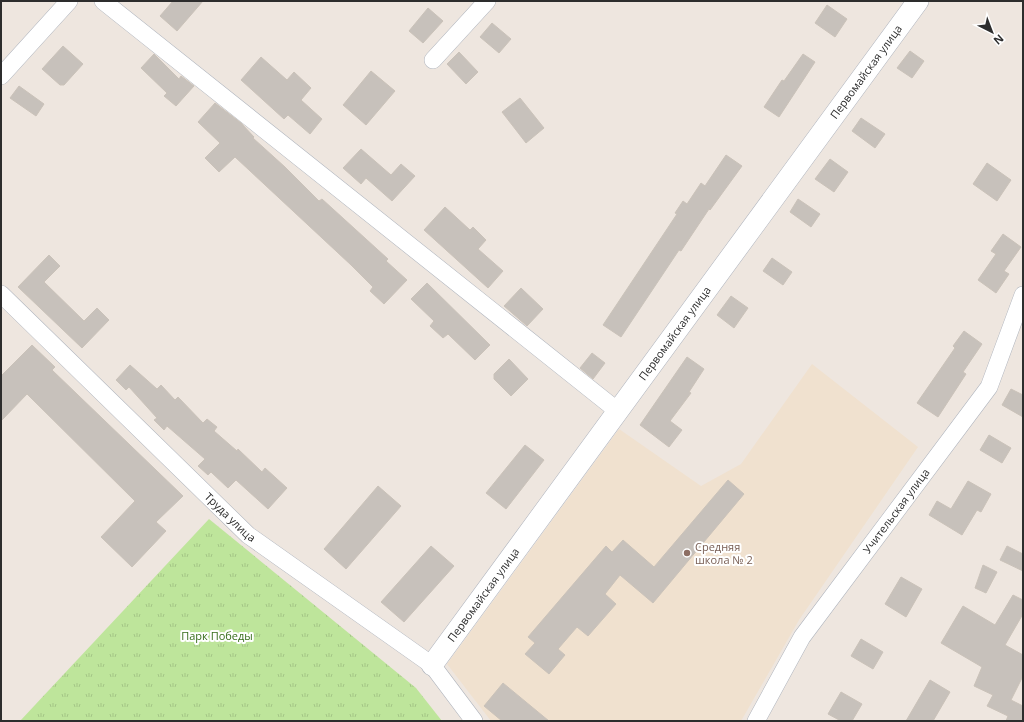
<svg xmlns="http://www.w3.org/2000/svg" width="1024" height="722" font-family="'Open Sans',sans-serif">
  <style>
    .education { fill: #f0e1cf }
    .grass { fill: url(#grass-tufts) }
    .building { fill: #c7c1bb; stroke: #cac2b9 }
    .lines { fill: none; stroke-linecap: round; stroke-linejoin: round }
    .minor-casing { stroke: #afb4bd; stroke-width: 18 }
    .tertiary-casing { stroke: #afb4bd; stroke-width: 22 }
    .minor { stroke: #fff; stroke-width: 17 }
    .tertiary { stroke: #fff; stroke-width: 21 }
    .education-dot { fill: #8d6e63; stroke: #fff; stroke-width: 1.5 }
    .labels { text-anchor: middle; stroke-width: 4; stroke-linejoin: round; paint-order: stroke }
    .street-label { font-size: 11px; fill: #2d2d2d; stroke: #fff }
    .education-label { font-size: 11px; fill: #785e54; stroke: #fff; text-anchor: start }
    .park-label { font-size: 11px; fill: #366d1a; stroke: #fff }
  </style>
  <defs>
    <pattern id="grass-tufts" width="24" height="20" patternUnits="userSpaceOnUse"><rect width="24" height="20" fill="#bee59b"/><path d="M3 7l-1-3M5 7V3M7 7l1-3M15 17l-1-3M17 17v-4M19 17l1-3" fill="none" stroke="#a4c586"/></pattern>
  </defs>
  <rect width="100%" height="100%" fill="#eee6df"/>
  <path class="education" d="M812 364 918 447 799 620 741 721H491L447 664 619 429 701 486 741 464Z"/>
  <path class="grass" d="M209 519 416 688 442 721H20Z"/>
  <path class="building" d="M173 1H203L177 31 160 16Z
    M827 5 847 19 835 37 815 23Z
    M428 8 443 21 423 43 409 31Z
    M492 23 511 39 499 53 480 37Z
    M63 46 83 64 64 85H60L42 69Z
    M910 51 924 61 912 78 897 68Z
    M459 52 478 72 466 84 447 64Z
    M154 54 179 79 181 76 194 86 176 106 164 96 167 93 141 68Z
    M803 54 815 62 779 117 764 107 782 80 784 81Z
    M261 57 287 80 294 72 311 88 301 100 322 119 310 134 288 115 284 119 241 80Z
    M371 71 395 91 366 125 343 105Z
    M19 86 44 104 36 116 10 98Z
    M520 98 544 128 526 143 502 112Z
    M215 103 241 123 254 137 253 138 285 167 319 201 322 199 388 259 386 261 407 280 384 304 370 291 373 287 351 265 235 157 219 172 205 158 220 143 198 122Z
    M861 118 885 134 875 148 852 131Z
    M361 149 391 175 401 164 415 176 392 201 366 178 361 184 343 168Z
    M726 155 742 166 710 210 709 209 681 251 679 250 621 337 603 325 677 214 675 213 683 201 687 204 701 183 705 186Z
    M830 159 848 172 834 192 815 179Z
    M987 163 1011 180 997 201 973 184Z
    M798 199 820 214 811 227 790 212Z
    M445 207 470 230 473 227 486 240 478 249 503 271 488 288 424 230Z
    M1003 234 1021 247 1004 271 1009 274 996 293 978 280 996 254 991 251Z
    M49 255 60 266 44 282 84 321 97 308 109 320 82 348 18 287Z
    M772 258 792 272 783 285 763 271Z
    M427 283 490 345 475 360 448 334 443 338 430 326 434 321 411 299Z
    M521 288 543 309 527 326 504 306Z
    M731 296 748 308 734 328 717 315Z
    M964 331 982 344 963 372 966 374 938 417 917 403 955 348 953 346Z
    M32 345 55 367 52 370 183 496 156 522 166 531 132 567 101 537 135 501 27 394 1 421V376Z
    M592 353 605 363 593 379 580 368Z
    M687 357 704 369 689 392 691 393 670 421 682 430 669 447 640 425Z
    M509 359 528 379 511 396 494 379V374Z
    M130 365 157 389 161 385 175 400 178 397 203 423 207 419 217 427 214 431 237 451 238 449 262 472 265 468 287 488 268 509 236 480 228 488 211 472 208 475 198 466 205 459 167 426 164 430 154 420 157 418 129 387 126 390 116 380Z
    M1011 389 1023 395V417L1002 405Z
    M989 435 1011 448 1002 463 980 450Z
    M525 445 544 460 506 509 486 493Z
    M728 480 744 494 653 603 620 575 605 594 616 604 588 636 577 627 558 649 565 655 549 674 525 654 535 643 528 637 606 546 612 552 623 540 654 567Z
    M968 481 991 494 981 512 977 510 962 535 929 515 937 501 951 509Z
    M378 486 401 506 346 569 324 549Z
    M431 546 454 566 404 622 381 602Z
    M1007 546 1023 554V571L1000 560Z
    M983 565 997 572 986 593 975 588Z
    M901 577 922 589 906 617 885 604Z
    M1013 595 1023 600V614L1005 645 1023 655V676L1011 700 1023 706V721H1006L1008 716 987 706 993 695 974 686 982 667 941 643 963 606 995 625Z
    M861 639 883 652 873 669 851 656Z
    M930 680 950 692 933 721H906Z
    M503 683 549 721H502L484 706Z
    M841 692 862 704 852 721H841L828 714Z"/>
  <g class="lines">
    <defs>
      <g id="minor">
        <path d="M103 1 619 412"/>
        <path d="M433 60 487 1"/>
        <path d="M1 76 69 1"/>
        <path id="s1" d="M1 294 248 535 432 665 474 721"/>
        <path id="s2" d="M756 721 802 637 989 387 1023 295"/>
      </g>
      <g id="tertiary">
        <path id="s3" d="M432 665 918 1"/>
      </g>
    </defs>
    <use href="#minor" class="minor-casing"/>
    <use href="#tertiary" class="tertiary-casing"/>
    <use href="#minor" class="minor"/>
    <use href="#tertiary" class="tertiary"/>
  </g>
  <circle class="education-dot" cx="687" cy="553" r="4"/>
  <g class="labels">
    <g class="street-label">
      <text dy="4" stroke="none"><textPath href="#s3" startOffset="735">Первомайская улица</textPath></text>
      <text dy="4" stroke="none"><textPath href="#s3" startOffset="411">Первомайская улица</textPath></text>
      <text dy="4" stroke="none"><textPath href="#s2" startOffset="253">Учительская улица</textPath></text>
      <text dy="4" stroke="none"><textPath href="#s1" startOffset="320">Труда улица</textPath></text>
      <text dy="4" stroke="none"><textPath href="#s3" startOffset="87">Первомайская улица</textPath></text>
    </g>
    <g class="education-label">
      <text x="695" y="551">Средняя<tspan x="695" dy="13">школа № 2</tspan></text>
    </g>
    <g class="park-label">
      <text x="217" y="640">Парк Победы</text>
    </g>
  </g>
  <rect width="1024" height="722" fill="none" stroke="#2d2d2d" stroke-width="4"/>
  <g transform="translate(992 32) rotate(138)" stroke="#ffffff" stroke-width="3" paint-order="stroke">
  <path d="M0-3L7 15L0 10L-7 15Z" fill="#2d2d2d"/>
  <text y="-6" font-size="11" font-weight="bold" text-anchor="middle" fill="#2d2d2d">N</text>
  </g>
</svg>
